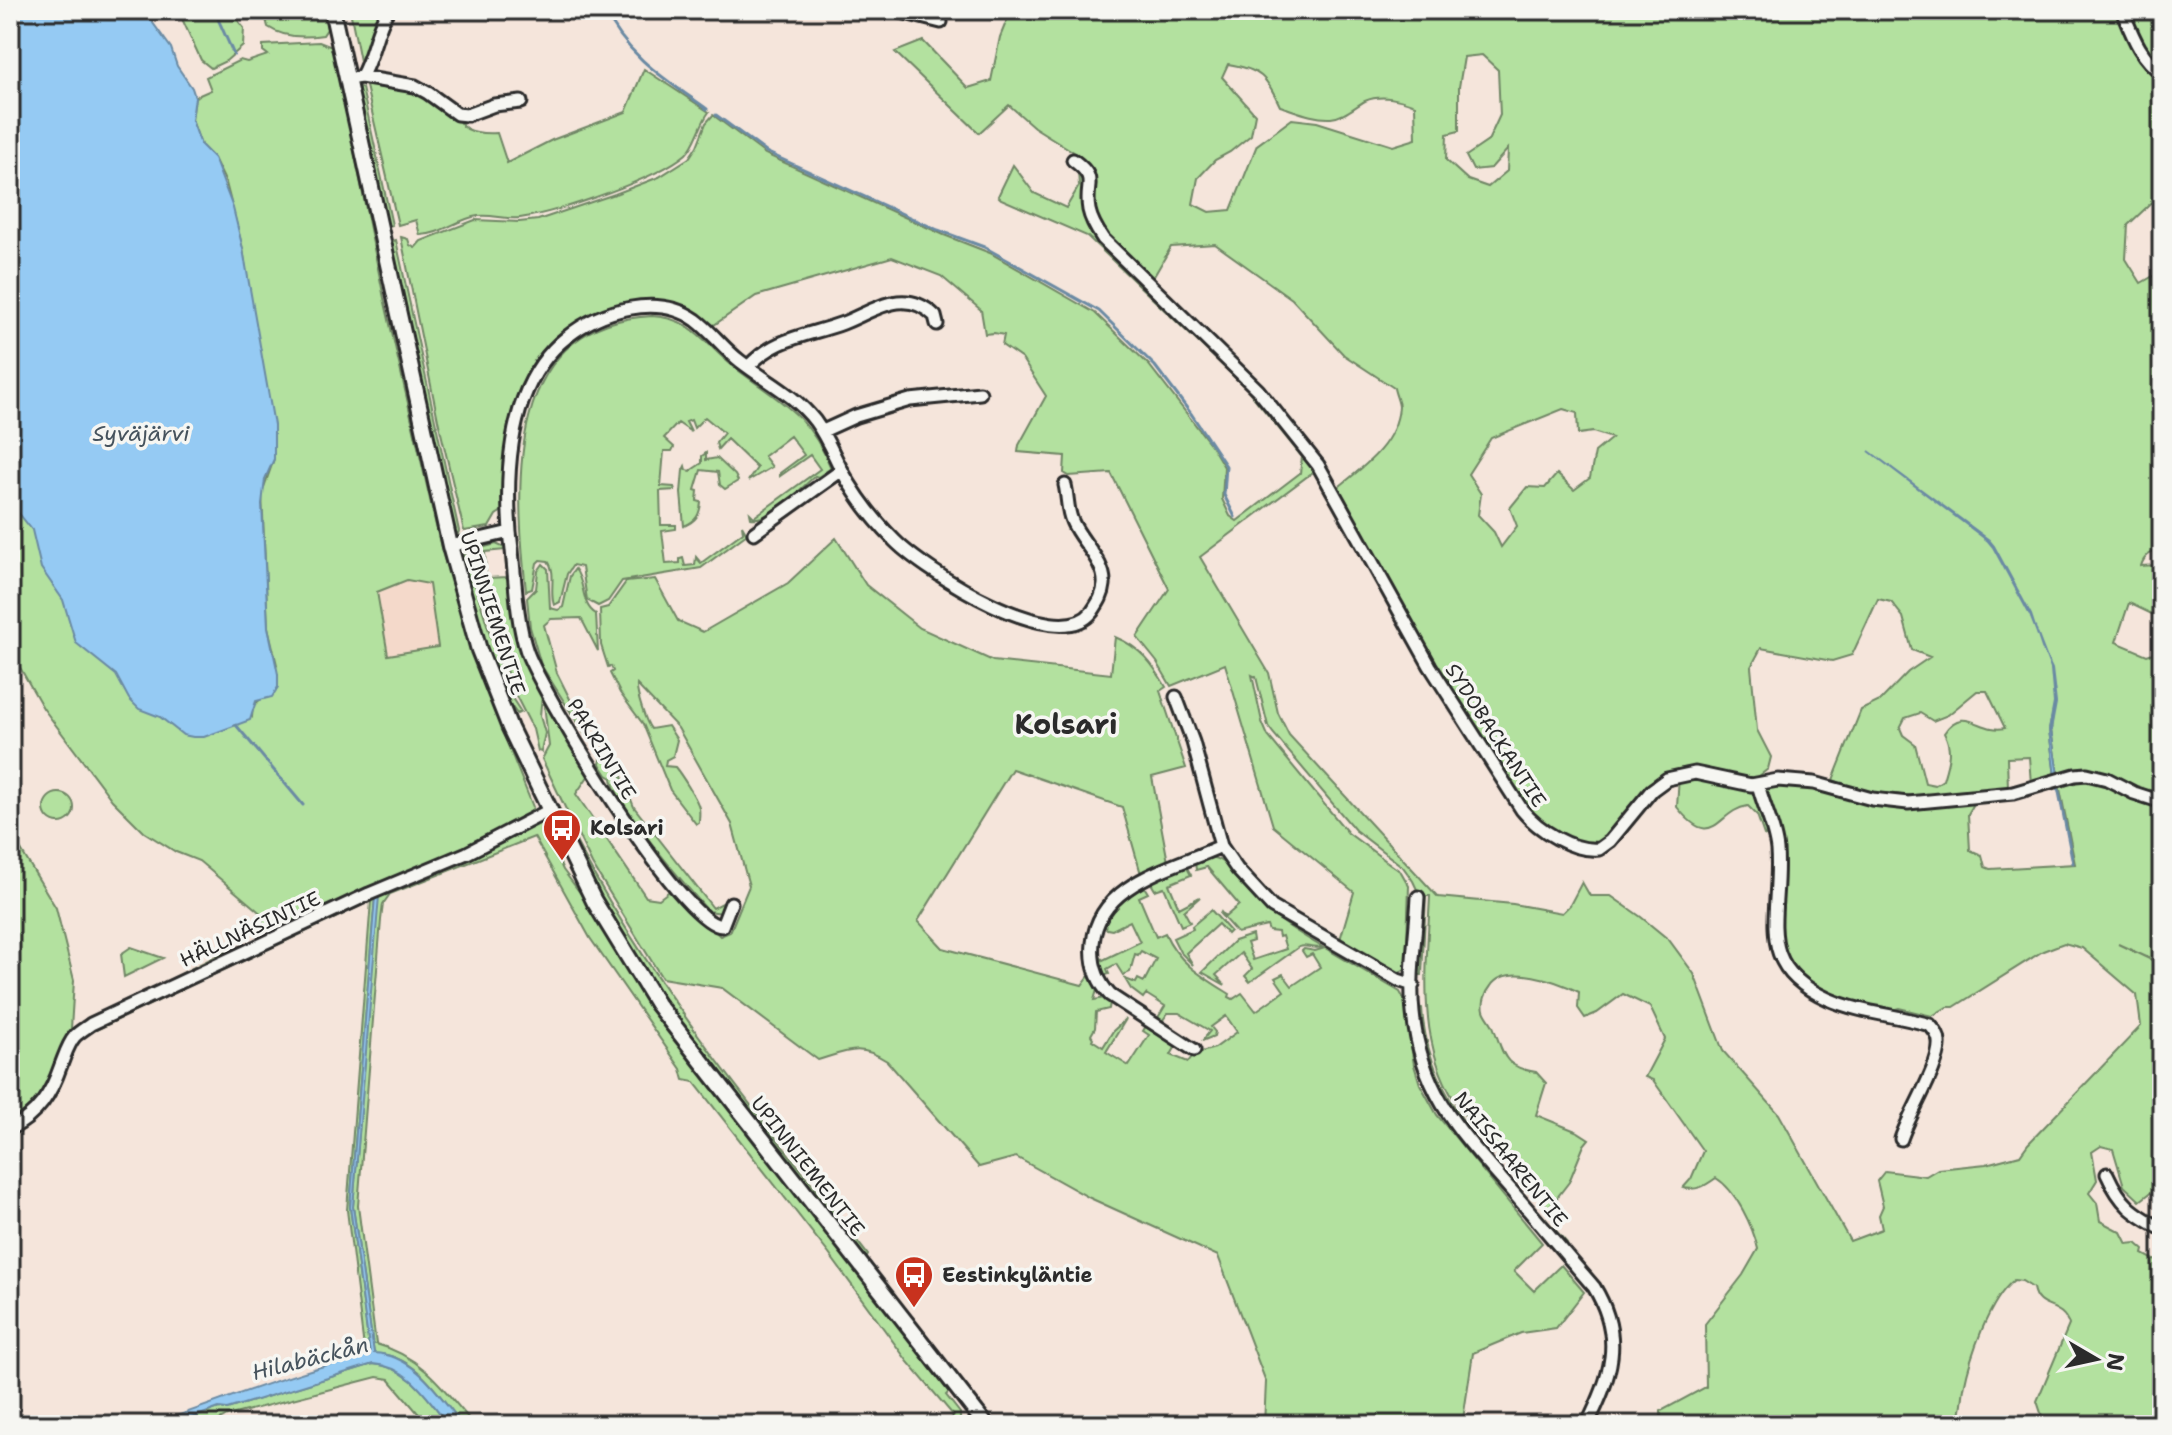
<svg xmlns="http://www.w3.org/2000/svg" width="2172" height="1435" font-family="'Shantell Sans',sans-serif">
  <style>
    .built { fill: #f4d9ca }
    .green { fill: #b3e19f; stroke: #6f8665; stroke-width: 2; fill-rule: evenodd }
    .water { fill: #95caf3; stroke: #6b8aa3; stroke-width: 2 }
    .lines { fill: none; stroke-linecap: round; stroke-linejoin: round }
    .stream { stroke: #6b8aa3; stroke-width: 3 }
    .minor-casing { stroke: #2b2b2b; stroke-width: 17 }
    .major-casing { stroke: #2b2b2b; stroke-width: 20 }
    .minor { stroke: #f6f6f2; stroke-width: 11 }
    .major { stroke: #f6f6f2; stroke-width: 14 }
    .labels { text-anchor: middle; stroke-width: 7; stroke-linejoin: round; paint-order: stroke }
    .street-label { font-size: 20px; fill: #2b2b2b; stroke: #f6f6f2 }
    .poi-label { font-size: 20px; font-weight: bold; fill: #2b2b2b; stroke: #f6f6f2; text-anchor: start }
    .water-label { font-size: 22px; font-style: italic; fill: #46535d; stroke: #f6f6f2 }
    .district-label { font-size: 28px; font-weight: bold; fill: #2b2b2b; stroke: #f6f6f2 }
  </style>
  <rect width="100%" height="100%" fill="#f5e5db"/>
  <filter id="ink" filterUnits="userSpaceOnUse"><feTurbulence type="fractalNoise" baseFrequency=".0125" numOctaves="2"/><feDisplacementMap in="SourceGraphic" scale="16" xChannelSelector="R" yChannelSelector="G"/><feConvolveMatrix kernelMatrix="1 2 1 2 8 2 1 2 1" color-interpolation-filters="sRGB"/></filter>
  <g filter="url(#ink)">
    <path class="built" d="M407 580 430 584 438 648 387 655 376 592Z"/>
    <path class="green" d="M178 10H236L239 22 244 28 243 46 226 61 211 68 201 60Z
      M272 10H324L327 29 323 35C304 38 284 38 268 27L266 19Z
      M350 10H386L361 66Z
      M1011 10H2162V193L2128 225 2126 259 2141 283 2162 271V551C2152 551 2144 556 2141 566L2157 565 2162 561V619L2129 603 2116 642 2147 655 2162 650V800L2143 794 2111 775H2058L2051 730 2054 707 2049 730 2055 776 2031 784 2029 757 2007 758 2008 788C1947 793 1891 805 1833 780L1861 710 1880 701 1908 672 1930 657 1912 650 1903 617 1891 602 1878 599 1852 655 1832 661 1761 648 1751 667 1757 730 1771 757 1768 769 1754 780C1737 777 1722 771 1705 768 1657 759 1632 810 1606 842 1576 850 1544 828 1524 807L1430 658 1336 489C1362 468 1396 445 1399 407 1399 402 1395 394 1394 388L1344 355 1292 299 1215 244 1171 247 1153 278 1108 238 1242 376 1317 469 1200 557 1269 673 1278 713 1289 735 1438 897 1513 904 1562 913 1570 905 1582 882 1590 896H1611L1641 917 1669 940 1694 974 1723 1051 1779 1114 1850 1241 1882 1229 1879 1215 1883 1206 1877 1181 1885 1171 1926 1176 1938 1169 1986 1164 2020 1155 2028 1144 2141 1026 2137 995 2082 948 2064 943 2043 951 1954 1007H1947L1932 1016 1899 1008 1889 1011C1850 1001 1783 988 1778 938 1776 911 1781 884 1779 858 1778 836 1770 813 1765 791L1767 787 1791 782 1867 800 1975 802 1968 814 1970 850 1982 855 1985 867 1990 869 2075 864 2059 784 2089 778 2102 780 2162 805V964L2118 944 2162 965V1184L2140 1201 2124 1186 2113 1149 2101 1146 2092 1152 2097 1180 2089 1193 2097 1203 2100 1221 2121 1232 2127 1244 2136 1243 2144 1250 2143 1254 2162 1264V1425H2045L2037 1401 2069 1325C2062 1301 2037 1312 2033 1288L2022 1281 2014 1280C1989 1300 1970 1357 1964 1388 1962 1401 1962 1413 1957 1425H1661V1411L1706 1387 1705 1324 1743 1275 1758 1249C1753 1227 1736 1190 1716 1178 1705 1186 1697 1191 1683 1188L1691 1179 1703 1151 1653 1080 1645 1077 1665 1039 1650 1007 1623 994 1597 1013 1585 1018 1578 1008 1579 992C1559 982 1507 962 1491 986 1486 992 1482 1002 1484 1010 1485 1015 1491 1021 1493 1026 1504 1054 1502 1067 1536 1072L1546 1083 1536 1115 1578 1132 1589 1139 1584 1145 1569 1182 1549 1208C1520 1176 1478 1138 1455 1101 1416 1040 1427 965 1430 896H1426L1422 975H1418L1421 898 1413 881 1403 867 1355 830 1273 733 1268 726 1256 677 1252 675 1262 722 1268 736 1348 833 1401 872 1409 886 1406 969 1397 973 1339 943 1354 892 1273 826 1225 664 1171 686 1157 662 1137 637 1169 589 1111 473 1069 476 1064 473 1065 456 1018 452 1019 445 1046 396 1022 359 1002 345 1004 335 994 333 985 334 981 310 941 276 892 257 756 296 714 325C680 302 671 307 632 307 611 307 597 312 579 322 511 362 512 439 505 509L496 515 489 527 464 531 438 420 401 237 408 239 410 245 415 248 421 241 475 220 519 222 538 220 615 194 659 177 689 158 697 146 706 123 713 115 765 154 944 235 990 253 1095 313 1149 365 1211 445 1224 467 1222 499 1230 516 1237 521 1300 473 1302 457 1247 389 1087 236 1001 199 998 196 1013 165 1034 193 1066 208 1079 186 1077 154 1034 127 1009 105 979 133 895 52 923 41 968 88 991 81 1000 37ZM1482 55 1498 70 1500 115 1488 141 1466 156 1473 170 1491 168 1508 149 1507 171 1488 187 1468 180 1446 160 1447 134 1459 131V87L1464 57ZM1228 64C1260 69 1267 77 1280 106 1296 111 1314 119 1331 118 1344 117 1354 107 1365 101 1382 94 1399 99 1415 105L1416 139 1393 146 1317 122 1292 119 1257 145 1231 210 1209 212 1193 204 1198 178 1215 160 1230 152 1251 135 1255 114 1222 77ZM1563 409 1577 413 1578 434 1593 432 1612 438 1595 452 1590 478 1574 490 1557 474 1545 488 1527 487 1510 508 1517 526 1501 547 1494 532 1478 515 1481 494 1468 474 1491 438ZM1977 691H1987L2005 728C1981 734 1964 703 1944 733 1953 749 1948 763 1943 780L1935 785 1925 783 1915 744 1903 735 1900 728 1905 718 1920 713 1933 721 1948 715Z
      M319 42 332 47 335 56 384 298 442 552 487 693 533 807C528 824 498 834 483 842L260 933 264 916 199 861 176 852 144 832 112 800 43 708 10 650V501L252 717 253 706 262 698 277 665 268 627 262 493 274 459 243 249 226 183 214 158 201 145 192 120 195 97 211 90 206 77 240 60 247 62 268 55 263 51V45ZM407 580 429 584 438 647 388 655 377 592Z
      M644 69 709 112C700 124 696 145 686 154 657 179 559 212 520 218 506 220 492 214 478 216 457 219 441 235 420 235L416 220 398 225 366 86 369 82 415 88 457 115C460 133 481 134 497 133L507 163 552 140 626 112Z
      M359 87 362 88 392 225 389 226 386 225 357 94Z
      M396 240 459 531 458 534 453 529 390 246 392 241Z
      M652 316C694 318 705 345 734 367 778 401 808 412 831 468L818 477 815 476C801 488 771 522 751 518L750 513 754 517 820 469 810 455 780 476V473L804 455 790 436 764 456 772 467 748 481 757 468 727 439 718 449 716 443 724 433 705 417 694 428 691 420 686 422 691 432 678 423 664 438 674 447 672 451H664L661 486 674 487 675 490 660 491 661 525H676V529L662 531 666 564 680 563V559L683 558 685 566 695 565 696 557 701 563 743 532 742 525 747 534 701 568 622 581 608 601 598 606 587 600 582 567 573 565 567 574 560 602 554 605C549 591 557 573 548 561L540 560 537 563 532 589 526 591C515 484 504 323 652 316Z
      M706 453V460L717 458 735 475 738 481 725 489 720 485 718 472 701 470 695 490 698 491 697 501 701 502C700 515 696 521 684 526L681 493 683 470 685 466 686 470 690 471 702 463V456Z
      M836 538 866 585 920 628 993 661 1111 674 1115 637C1140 647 1153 664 1166 687L1160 691 1186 768 1152 777 1168 862 1141 874 1122 807 1012 769 918 921 943 948 1082 985 1089 976 1097 990 1094 1000 1105 998 1110 1002 1109 1009 1096 1012 1095 1028 1091 1035 1093 1038 1092 1040 1103 1047 1113 1031 1126 1019 1106 1052 1129 1066 1149 1035 1143 1031 1146 1026 1176 1046 1171 1055 1188 1062 1194 1054 1215 1048 1237 1032 1226 1016 1211 1027 1215 1032 1214 1036 1202 1041 1210 1031 1179 1013H1168L1160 1024 1156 1021 1165 1006 1146 994 1143 998 1131 989 1125 979 1136 983 1138 979 1144 982 1156 959 1141 951 1138 955 1135 954 1130 972 1123 975 1116 964 1107 969 1109 974 1102 976 1098 954 1103 960 1140 942 1130 921 1112 930 1107 929 1103 923 1115 903 1143 885 1148 893 1139 897 1156 937 1165 933C1178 963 1203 977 1230 994L1229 997 1233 999 1242 993 1256 1011 1284 991 1275 978 1283 974 1292 986 1320 967 1312 954 1306 957 1302 951 1304 949 1315 951 1325 948 1400 992 1404 999 1414 1065 1420 1084 1437 1115 1542 1243 1514 1271 1534 1291 1561 1265 1584 1292 1556 1328 1521 1333 1473 1353 1463 1419 1478 1425H1264L1266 1382 1218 1256 1090 1198 1016 1157 979 1167 887 1061C860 1043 848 1051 818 1060L722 988 662 978 592 864 542 759 549 746 544 704 548 700 591 772 576 794 646 897 659 899 672 889 720 936 730 932 749 886 732 824 678 728 637 685C636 693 646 723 651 729L668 726 677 740 673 756 666 760 665 766 675 767C680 773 698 800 699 808 700 813 699 817 699 822L696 824 670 790 643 724 620 693 610 673 613 671 611 666 608 667 601 645 600 609 608 607 626 582 655 579 678 621 703 632 788 583Z
      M496 544 507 549 510 565 506 566 505 550 485 552 486 578 507 577V572L509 574 542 694 540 716 545 733 541 752 538 751 533 729 511 686 471 556 474 550Z
      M465 552 503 677 510 695 521 712 517 714C488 678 474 606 461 561Z
      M543 564 548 569 550 608 558 610 563 607 570 576 575 569C586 583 580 604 596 614L598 651 581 618 551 619 544 625 557 673 584 727V733L541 665 530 627 527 598 536 589 538 571Z
      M610 746 634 807 713 908 726 901 722 913 708 911C688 888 613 802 612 778L607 775 600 764 604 747Z
      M1697 775 1756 787 1772 839 1764 835 1757 815 1748 806C1717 810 1714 854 1677 807L1679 777Z
      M44 808a15 15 0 1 1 30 0a15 15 0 1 1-30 0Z
      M554 805 558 806C638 972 756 1111 868 1255L867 1257 864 1258 649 979 592 885Z
      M537 820 541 822 563 870 584 898 649 1003 949 1392 946 1395 960 1413V1422L955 1425H942L954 1416 908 1362 829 1254 694 1082 684 1080 681 1069 590 938 534 837 390 894 383 904 381 920 358 1206 376 1344C422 1356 445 1390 474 1425H463C440 1397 414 1352 374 1354L353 1207 378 896 375 897 350 1207 370 1354 365 1356 347 1210 371 901 83 1036 88 1030Z
      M10 832 56 908 74 980 71 1029 228 950 234 952 75 1032 70 1030C51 1068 51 1101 10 1123Z
      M1209 857C1224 859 1229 868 1238 879 1268 914 1283 924 1322 947 1313 950 1307 944 1299 947L1250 982 1245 976 1252 969 1241 953 1216 975 1225 985 1202 972 1234 941 1252 935 1253 941 1247 943 1253 960 1286 949 1282 936 1279 937 1278 932 1269 931 1267 926 1237 933 1220 914 1221 912 1225 917 1239 905 1207 867 1196 870 1195 862Z
      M1186 866 1191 875 1169 884 1179 908 1200 897 1184 911 1190 922 1181 926 1164 887 1155 890 1152 885 1154 881Z
      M1211 910 1230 931 1227 934 1218 924 1186 953 1193 965 1180 952 1173 938 1193 929 1192 926Z
      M131 947 163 958 124 977 121 954Z
      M1417 1007 1422 1008C1427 1105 1507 1173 1567 1243L1563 1246C1524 1200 1471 1149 1442 1096 1427 1069 1421 1038 1417 1007Z
      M373 1364C409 1366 428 1399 449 1425H428L389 1379 377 1377 227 1416 211 1425H172L219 1408 227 1409Z"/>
    <path class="water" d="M10 10H149L153 23 171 48 177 66 192 88 195 97 192 120 201 145 214 158 233 208 243 249 274 425V459L265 479 262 504 268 627 278 674V687L272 697 256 701 250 720 204 737H193L183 735 160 717 139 709 129 699 116 675 76 643 63 600 41 568 32 530 10 502Z
      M1869 451 1989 540 1994 546 2031 615 2042 648 2052 669 2056 703 2051 730 2058 775 2055 776 2049 730 2054 703 2051 669 2030 615 1993 547 1988 541Z
      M379 896 353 1207 374 1353C415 1355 439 1395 463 1425H449C428 1399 409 1366 373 1364L227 1409 219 1408 172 1425H150C223 1401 294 1371 370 1354L350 1207 375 897Z"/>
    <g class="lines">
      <path class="stream" d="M214 10 234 55
        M605 10C626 56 668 81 707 109
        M716 115 766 152 938 230 984 247 1099 311 1155 366 1192 415 1226 466 1224 495 1235 517
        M236 725 303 805
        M2058 787 2073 863"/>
      <defs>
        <path id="minor" d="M893 10 941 22
          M2122 10C2132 34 2140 58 2162 73
          M361 77C374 55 375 31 388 10
          M347 79 361 77 415 86 428 93 457 114 467 115 494 105 521 102
          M1073 160C1100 180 1084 183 1089 210 1091 220 1097 230 1103 239L1258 390 1318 465 1430 666 1522 810C1538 830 1573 852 1599 849L1610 841 1652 790 1667 779 1695 773 1751 785 1778 780 1814 783 1872 799 1908 803 2013 793 2075 775 2087 774 2107 779 2134 793 2162 802
          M748 367C775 337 808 336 843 323 874 311 904 286 935 316L937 324
          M823 431 856 416 910 400 980 393
          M510 532C515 569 515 617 527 652 543 695 683 927 722 926L731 903
          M754 533 842 470
          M450 546 510 532C505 465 511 381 567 337 600 310 658 293 696 320 712 332 724 349 740 361 767 382 794 394 815 421 826 436 833 453 841 469 855 495 874 520 895 541 925 571 1057 656 1092 612 1098 603 1103 596 1104 585 1106 562 1080 541 1072 521 1067 510 1068 497 1065 485
          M1176 697 1193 742 1221 846
          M1758 784C1763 806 1775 827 1777 850 1782 913 1751 965 1828 999 1860 1013 1897 1015 1930 1025 1934 1030 1939 1035 1939 1042 1941 1064 1909 1114 1901 1139
          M1418 897C1416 935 1409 976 1413 1013 1421 1093 1460 1132 1511 1190 1539 1222 1566 1255 1594 1287 1625 1338 1611 1376 1587 1425
          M1194 1050 1110 995C1096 980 1091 963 1093 943 1099 882 1174 868 1221 846L1237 869 1272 907 1398 980 1413 985
          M10 1129C38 1115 51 1094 61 1065 65 1055 68 1044 75 1036 80 1031 86 1028 91 1024L369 894 467 853 550 810
          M2107 1174C2121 1205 2133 1213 2162 1229"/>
        <path id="major" d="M332 10 450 546 479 650 510 728 594 901 657 1004 986 1425"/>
      </defs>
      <use href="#minor" class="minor-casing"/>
      <use href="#major" class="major-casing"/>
      <use href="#minor" class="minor"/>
      <use href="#major" class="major"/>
    </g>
  </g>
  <defs>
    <symbol id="bus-pin" viewBox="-11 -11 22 30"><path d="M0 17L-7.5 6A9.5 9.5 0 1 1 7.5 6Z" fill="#c8321e" stroke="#f6f6f2"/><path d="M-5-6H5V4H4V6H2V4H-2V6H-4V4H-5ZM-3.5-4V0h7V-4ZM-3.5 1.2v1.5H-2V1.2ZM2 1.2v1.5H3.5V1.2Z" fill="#fff"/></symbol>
  </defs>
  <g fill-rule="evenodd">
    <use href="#bus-pin" x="540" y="806" width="44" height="60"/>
    <use href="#bus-pin" x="892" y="1253" width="44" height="60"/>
  </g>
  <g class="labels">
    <g class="street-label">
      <text transform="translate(493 613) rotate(72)" y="7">UPINNIEMENTIE</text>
      <text transform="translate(1496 735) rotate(57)" y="7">SYDOBACKANTIE</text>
      <text transform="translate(602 749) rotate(59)" y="7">PAKRINTIE</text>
      <text transform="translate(250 929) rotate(-25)" y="7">HÄLLNÄSINTIE</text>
      <text transform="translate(1511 1159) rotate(51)" y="7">NAISSAARENTIE</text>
      <text transform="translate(808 1166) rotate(52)" y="7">UPINNIEMENTIE</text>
    </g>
    <g class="poi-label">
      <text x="590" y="835">Kolsari</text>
      <text x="942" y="1282">Eestinkyläntie</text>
    </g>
    <g class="water-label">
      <text x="141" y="441">Syväjärvi</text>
      <text transform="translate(310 1358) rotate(-14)" y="8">Hilabäckån</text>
    </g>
    <g class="district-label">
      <text x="1066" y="734">Kolsari</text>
    </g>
  </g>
  <rect width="2172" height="1435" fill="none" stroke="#f6f6f2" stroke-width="40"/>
  <rect x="20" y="20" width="2132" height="1395" fill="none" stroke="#2b2b2b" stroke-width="3" filter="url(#ink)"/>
  <g transform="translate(2096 1359) rotate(99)" stroke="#f6f6f2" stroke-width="6" paint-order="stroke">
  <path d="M0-6L14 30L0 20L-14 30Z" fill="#2b2b2b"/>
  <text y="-12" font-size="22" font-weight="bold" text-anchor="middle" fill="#2b2b2b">N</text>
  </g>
</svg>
